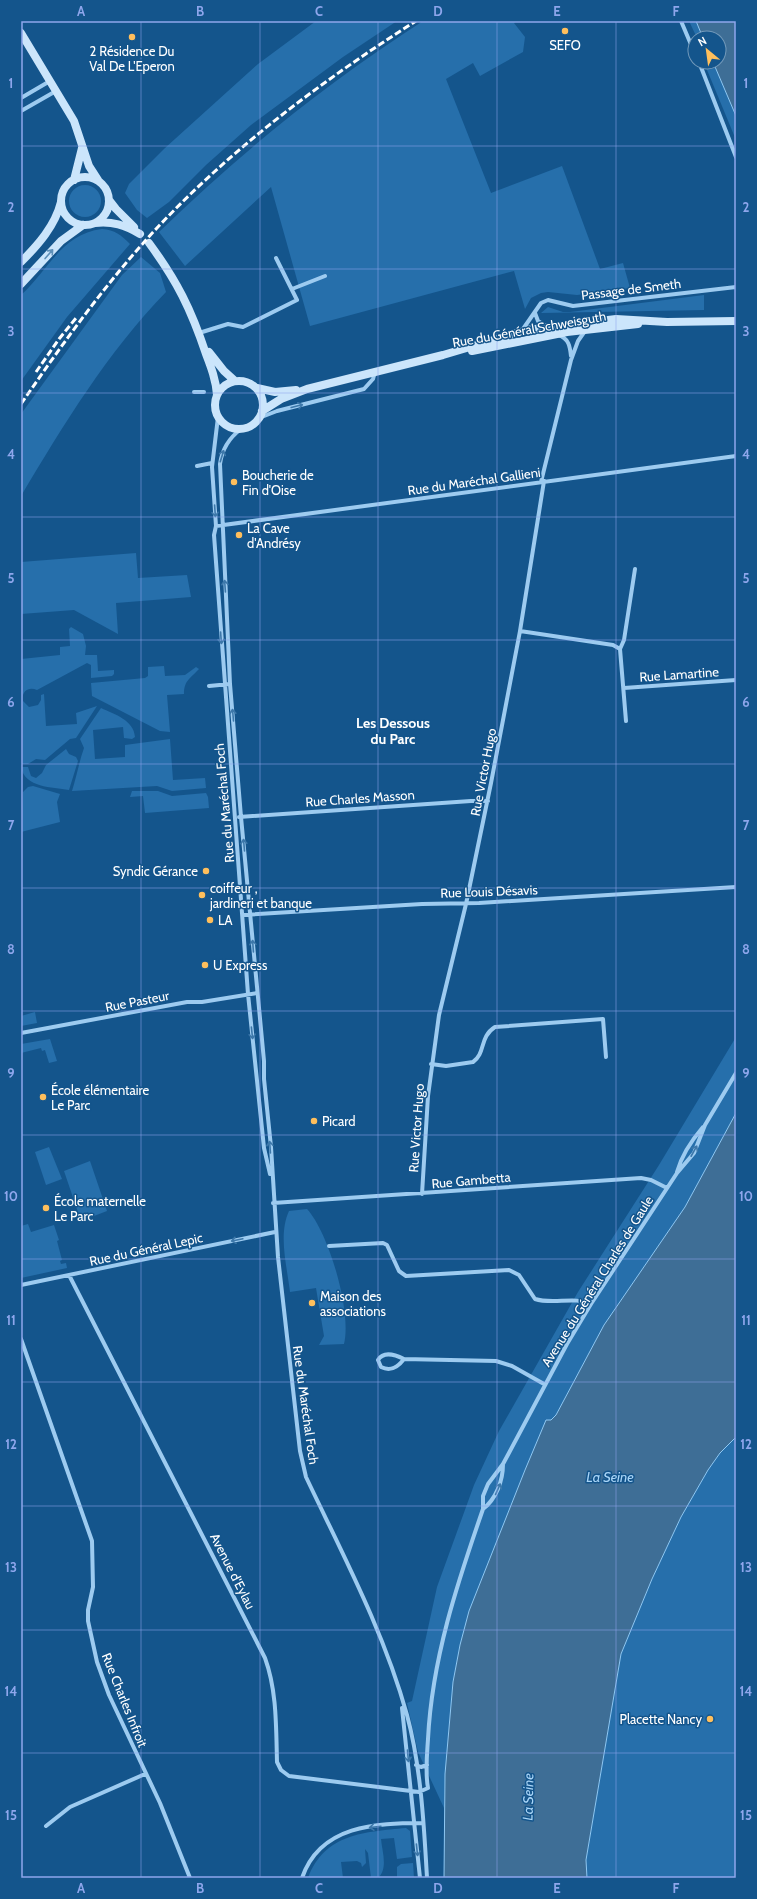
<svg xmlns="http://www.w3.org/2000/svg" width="757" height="1899" font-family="Cabin,sans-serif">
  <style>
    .green { fill: #266fab }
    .water { fill: #3e6e96; stroke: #8fc8f3 }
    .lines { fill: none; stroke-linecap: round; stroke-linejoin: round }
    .street { stroke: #9dcbf0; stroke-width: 4 }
    .secondary { stroke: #cbe5fb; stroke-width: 8 }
    .rail { stroke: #fff; stroke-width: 3; stroke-dasharray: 7 3; stroke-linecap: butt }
    .oneway { stroke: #5d8fb8 }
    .oneway2 { stroke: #3d78aa }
    .grid { fill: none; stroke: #8ea6ec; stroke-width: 1; stroke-opacity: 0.55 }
    .poi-dot { fill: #ffbf5c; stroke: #14558c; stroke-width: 1.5 }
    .labels { text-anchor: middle; stroke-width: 3; stroke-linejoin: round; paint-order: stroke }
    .poi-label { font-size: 13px; fill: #fff; stroke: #14558c; text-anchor: start }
    .street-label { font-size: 13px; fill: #fff; stroke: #14558c }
    .neighbourhood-label { font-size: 14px; font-weight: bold; fill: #fff; stroke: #14558c }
    .water-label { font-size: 14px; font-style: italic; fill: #a9d5f7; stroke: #14558c }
    .neatline { fill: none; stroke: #8ea6ec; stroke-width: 1.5 }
    .grid-label { font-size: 13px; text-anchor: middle; font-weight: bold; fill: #8ea6ec }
  </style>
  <rect width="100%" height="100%" fill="#14558c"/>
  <path class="green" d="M316 21H397L343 57 251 125 206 165 169 202 147 218 137 210 125 193 129 184 165 148 258 64Z
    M423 21H517L514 23 525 37 523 52 480 76 473 63 446 79 491 193 562 166 600 269 623 263 630 288 577 295 548 292 541 293 531 298 525 309 514 271 310 326 271 187 185 266 159 232C240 153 328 82 423 21Z
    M689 21H696L703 38H697Z
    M706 62H713L736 116V140L705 65Z
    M69 201a16 16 0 1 1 32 0a16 16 0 1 1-32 0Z
    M102 229C115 230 121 235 130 244L67 317 21 381V295C49 270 61 234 102 229Z
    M141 257 160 273 166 292C107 353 64 424 21 496V414L122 275Z
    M704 295V310L541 313 548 307 563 312H570Z
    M136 553 138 578 187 575 191 597 116 603 118 634 74 610 21 614V562Z
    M71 627 83 634 86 646 85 655H97L98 671 114 670V674L112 676 91 678V665L87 663 37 690C28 686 21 692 23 701L29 707 38 705 41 700V695L44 694 46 726 77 724 76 713 97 706 76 738 70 739 45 760 36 759 28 764H22L21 659 60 655V647L70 646 69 629Z
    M164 666 165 676 185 675 196 667 199 669C191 678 184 680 184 694L167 695 170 732 160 731 92 696 91 683 145 678 148 676V667Z
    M101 708C114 714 134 720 135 737L132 739 124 738 123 727 93 730 95 759 125 757V745L170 739 173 780 205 778 206 788 172 791 157 786 72 791C77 775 79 762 84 748L80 739Z
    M66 749 69 754 76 757 78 761 69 790C52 787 25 788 21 767H28L31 776 36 778 42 773 46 765Z
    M33 786 60 794 57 802 60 822 21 832 23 792 28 787Z
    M132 791H158L172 796 206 793 208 797 209 808 145 813 143 796 130 797Z
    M35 1012 37 1023 21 1026V1016Z
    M736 1037V1113L685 1207 604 1325 556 1415 551 1420 525 1470 470 1611 460 1645 453 1682 445 1774 444 1808 418 1752 407 1703 412 1701 437 1587 474 1485 499 1431 578 1292 659 1165Z
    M50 1039 57 1061 49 1063 45 1050 42 1051 41 1048 21 1053V1044Z
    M49 1147 62 1179 46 1185 35 1152Z
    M90 1161 107 1211 81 1221 64 1171Z
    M307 1209C329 1233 352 1312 344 1344L319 1345 324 1336 316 1288 290 1292C287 1266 278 1235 289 1211Z
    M28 1224 31 1232 54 1225 59 1240 57 1241 62 1260 60 1261 61 1264 66 1263 67 1268 21 1278V1226Z
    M736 1437V1878H587L586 1860 621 1654 652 1579 681 1517 708 1470 720 1453Z
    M406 1828 410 1831 412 1857 397 1859 394 1838 381 1839C382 1851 388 1867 379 1877L371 1878 368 1853 365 1849 366 1863 362 1867 361 1863 357 1861 341 1862 343 1878H308C325 1833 365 1832 406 1828Z
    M413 1863 414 1878H397V1867L401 1864Z"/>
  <path class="water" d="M696 21H736V116L713 62H719V38H703Z
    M736 1113V1437L720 1453 708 1470 681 1517 652 1579 621 1654 586 1860 587 1878H444L445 1774 453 1682 460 1645 469 1611 525 1470 546 1420H551L556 1415 604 1325 685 1207Z"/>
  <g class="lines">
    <path class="street" d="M681 21 695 54
      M699 62 736 157
      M21 98 50 81
      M21 111 56 91
      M292 289 325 276
      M535 313 538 321 545 326
      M523 329 541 303 548 300 573 306 736 287
      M199 333 228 324 243 327 297 300 276 258
      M558 335C569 338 570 347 571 356
      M194 392H204
      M218 417 212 467 216 526 214 535 248 994 264 1148 270 1174
      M259 418 277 411 364 389 373 379 375 372
      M241 429C229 438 222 449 220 464L230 684 241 817 264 1061V1079L271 1147 278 1257 300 1451 306 1477C343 1555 384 1632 407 1715 421 1767 424 1825 427 1878
      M197 466 212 463
      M541 482 571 360 578 341 585 331
      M216 526 736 456
      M520 631 613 645 620 649 626 721
      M620 649 624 640 635 569
      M209 686 230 684
      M624 688 736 680
      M239 817 471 801H488
      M243 915 422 904 479 903 736 887
      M21 1033 187 1002H202L257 993
      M431 1064 446 1066 473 1062C486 1053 479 1037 495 1027L603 1019 606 1057
      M677 1172C682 1154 691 1141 703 1127
      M422 1194 428 1096 439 1015 466 904 491 783 520 631 544 481
      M273 1203 641 1178 651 1180 667 1188
      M329 1246 383 1243 387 1245 399 1271 406 1276 509 1270 519 1275 535 1299C553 1305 574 1296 591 1304
      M69 1275 265 1658C277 1691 276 1727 277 1762L281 1770 289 1776 419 1792 428 1788C425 1772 427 1755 428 1739 432 1659 457 1584 483 1509V1496L488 1484 503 1464 567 1344 591 1304 677 1173 694 1153 705 1125 736 1073
      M21 1285 275 1232
      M21 1339 92 1541 93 1587 88 1610V1621L97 1662 109 1695 160 1803 190 1878
      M404 1359C398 1367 391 1372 381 1367L378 1360C384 1350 396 1355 404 1359L496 1361 512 1366 544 1384
      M483 1509C496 1499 503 1481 503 1464
      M402 1708 420 1878
      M416 1765 421 1767 427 1765
      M46 1826 70 1807 145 1774
      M302 1878C320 1825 376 1823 423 1823"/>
    <path class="secondary" d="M21 33 74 121 89 166 98 180
      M61 201a24 24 0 1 1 48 0a24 24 0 1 1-48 0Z
      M74 180 82 148
      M109 200 116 209 134 227
      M95 223C112 221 125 225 140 234
      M149 243C177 281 191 309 206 354 211 367 216 380 217 395
      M21 262C38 245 55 226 61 202
      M21 284 61 241 83 225
      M472 351 567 332 638 324
      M209 352 224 371 235 381
      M215 405a24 24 0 1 1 48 0a24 24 0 1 1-48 0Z
      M257 388 275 392 296 390
      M262 411 281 399 307 389 443 355 527 330 616 319 667 322 736 321"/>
    <path class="rail" d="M36 372 59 339 76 318
      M21 404C63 343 106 283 156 229 232 148 323 80 416 21"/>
  </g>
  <defs><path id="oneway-shaft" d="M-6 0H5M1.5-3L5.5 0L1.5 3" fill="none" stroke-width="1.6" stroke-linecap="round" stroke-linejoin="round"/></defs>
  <use class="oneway" href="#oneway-shaft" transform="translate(49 254) rotate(-49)"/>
  <g class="oneway2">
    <use href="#oneway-shaft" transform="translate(297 406) rotate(-14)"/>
    <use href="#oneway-shaft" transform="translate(222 456) rotate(-73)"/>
    <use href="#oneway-shaft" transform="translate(215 511) rotate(86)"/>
    <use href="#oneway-shaft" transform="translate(225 586) rotate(-94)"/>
    <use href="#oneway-shaft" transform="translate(221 638) rotate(86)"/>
    <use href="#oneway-shaft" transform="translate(233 715) rotate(-95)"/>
    <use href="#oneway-shaft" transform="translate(244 845) rotate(-95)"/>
    <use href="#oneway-shaft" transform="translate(253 946) rotate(-94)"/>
    <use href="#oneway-shaft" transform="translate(252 1033) rotate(84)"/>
    <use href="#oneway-shaft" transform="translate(270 1147) rotate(-94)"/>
    <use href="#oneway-shaft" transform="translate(694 1151) rotate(-61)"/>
    <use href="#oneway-shaft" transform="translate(237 1240) rotate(168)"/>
    <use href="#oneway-shaft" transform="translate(498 1489) rotate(-66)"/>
    <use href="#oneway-shaft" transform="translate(408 1756) rotate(85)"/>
    <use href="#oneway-shaft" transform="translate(375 1827) rotate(173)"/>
    <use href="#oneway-shaft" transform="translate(417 1850) rotate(84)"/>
  </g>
  <path class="grid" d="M141 21V1878M260 21V1878M378 21V1878M497 21V1878M616 21V1878M21 146H736M21 269H736M21 393H736M21 517H736M21 640H736M21 764H736M21 888H736M21 1011H736M21 1135H736M21 1259H736M21 1382H736M21 1506H736M21 1630H736M21 1753H736"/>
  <g class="poi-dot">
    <circle cx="565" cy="31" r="4"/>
    <circle cx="132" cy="37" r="4"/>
    <circle cx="234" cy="482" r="4"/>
    <circle cx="239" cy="535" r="4"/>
    <circle cx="206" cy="871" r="4"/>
    <circle cx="202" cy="895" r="4"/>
    <circle cx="210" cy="920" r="4"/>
    <circle cx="205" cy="965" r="4"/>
    <circle cx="43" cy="1097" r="4"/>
    <circle cx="314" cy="1121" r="4"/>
    <circle cx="46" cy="1208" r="4"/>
    <circle cx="312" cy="1303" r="4"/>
    <circle cx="710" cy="1719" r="4"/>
  </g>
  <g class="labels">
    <g class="poi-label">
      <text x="565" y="50" text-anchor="middle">SEFO</text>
      <text x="132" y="56" text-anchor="middle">2 Résidence Du<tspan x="132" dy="15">Val De L'Eperon</tspan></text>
      <text x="242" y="480">Boucherie de<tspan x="242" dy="15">Fin d'Oise</tspan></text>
      <text x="247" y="533">La Cave<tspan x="247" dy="15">d'Andrésy</tspan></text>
      <text x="198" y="876" text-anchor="end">Syndic Gérance</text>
      <text x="210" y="893">coiffeur ,<tspan x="210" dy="15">jardineri et banque</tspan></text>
      <text x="218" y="925">LA</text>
      <text x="213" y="970">U Express</text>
      <text x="51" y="1095">École élémentaire<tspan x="51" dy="15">Le Parc</tspan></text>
      <text x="322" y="1126">Picard</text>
      <text x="54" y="1206">École maternelle<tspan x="54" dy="15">Le Parc</tspan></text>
      <text x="320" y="1301">Maison des<tspan x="320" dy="15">associations</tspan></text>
      <text x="702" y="1724" text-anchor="end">Placette Nancy</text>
    </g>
    <g class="street-label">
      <text transform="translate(631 289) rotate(-7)" y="5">Passage de Smeth</text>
      <text transform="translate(529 329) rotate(-10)" y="5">Rue du Général Schweisguth</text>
      <text transform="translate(474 481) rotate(-8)" y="5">Rue du Maréchal Gallieni</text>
      <text transform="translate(679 674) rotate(-4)" y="5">Rue Lamartine</text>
      <text transform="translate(483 772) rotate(-79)" y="5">Rue Victor Hugo</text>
      <text transform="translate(360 798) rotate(-4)" y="5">Rue Charles Masson</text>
      <text transform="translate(224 803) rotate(-95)" y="5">Rue du Maréchal Foch</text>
      <text transform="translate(489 891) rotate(-2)" y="5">Rue Louis Désavis</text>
      <text transform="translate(137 1001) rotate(-11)" y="5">Rue Pasteur</text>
      <text transform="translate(416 1128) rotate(-86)" y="5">Rue Victor Hugo</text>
      <text transform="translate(471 1180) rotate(-5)" y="5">Rue Gambetta</text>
      <text transform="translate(146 1249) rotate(-12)" y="5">Rue du Général Lepic</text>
      <text transform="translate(597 1281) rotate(-58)" y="5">Avenue du Général Charles de Gaule</text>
      <text transform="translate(306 1405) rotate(82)" y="5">Rue du Maréchal Foch</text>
      <text transform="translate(233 1571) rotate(63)" y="5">Avenue d'Eylau</text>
      <text transform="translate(125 1700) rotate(68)" y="5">Rue Charles Infroit</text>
    </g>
    <g class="neighbourhood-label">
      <text x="393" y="728">Les Dessous<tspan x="393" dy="16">du Parc</tspan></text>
    </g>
    <g class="water-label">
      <text x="610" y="1482">La Seine</text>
      <text transform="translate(528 1797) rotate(-89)" y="5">La Seine</text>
    </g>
  </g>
  <rect width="757" height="1899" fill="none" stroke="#14558c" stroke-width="44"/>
  <g transform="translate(707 50) rotate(331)"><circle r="19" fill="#14558c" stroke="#7299ba"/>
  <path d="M0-3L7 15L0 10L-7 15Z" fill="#ffbf5c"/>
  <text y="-6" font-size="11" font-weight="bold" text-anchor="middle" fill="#ffffff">N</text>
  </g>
  <rect x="22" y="22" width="713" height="1855" class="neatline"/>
  <g class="grid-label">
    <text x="81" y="16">A</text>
    <text x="200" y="16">B</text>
    <text x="319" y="16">C</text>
    <text x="438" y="16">D</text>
    <text x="557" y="16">E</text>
    <text x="676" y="16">F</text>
    <text x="11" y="88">1</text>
    <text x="746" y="88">1</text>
    <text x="11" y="212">2</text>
    <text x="746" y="212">2</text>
    <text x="11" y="336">3</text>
    <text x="746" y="336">3</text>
    <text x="11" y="459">4</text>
    <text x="746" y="459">4</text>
    <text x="11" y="583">5</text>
    <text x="746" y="583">5</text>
    <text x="11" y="707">6</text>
    <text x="746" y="707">6</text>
    <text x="11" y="830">7</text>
    <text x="746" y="830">7</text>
    <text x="11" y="954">8</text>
    <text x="746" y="954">8</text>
    <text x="11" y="1078">9</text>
    <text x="746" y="1078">9</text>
    <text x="11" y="1201">10</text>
    <text x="746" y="1201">10</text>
    <text x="11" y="1325">11</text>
    <text x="746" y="1325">11</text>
    <text x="11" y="1449">12</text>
    <text x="746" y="1449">12</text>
    <text x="11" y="1572">13</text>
    <text x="746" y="1572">13</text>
    <text x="11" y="1696">14</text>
    <text x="746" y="1696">14</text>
    <text x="11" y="1820">15</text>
    <text x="746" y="1820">15</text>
    <text x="81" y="1893">A</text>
    <text x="200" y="1893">B</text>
    <text x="319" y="1893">C</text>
    <text x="438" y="1893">D</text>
    <text x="557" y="1893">E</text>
    <text x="676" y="1893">F</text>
  </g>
</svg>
